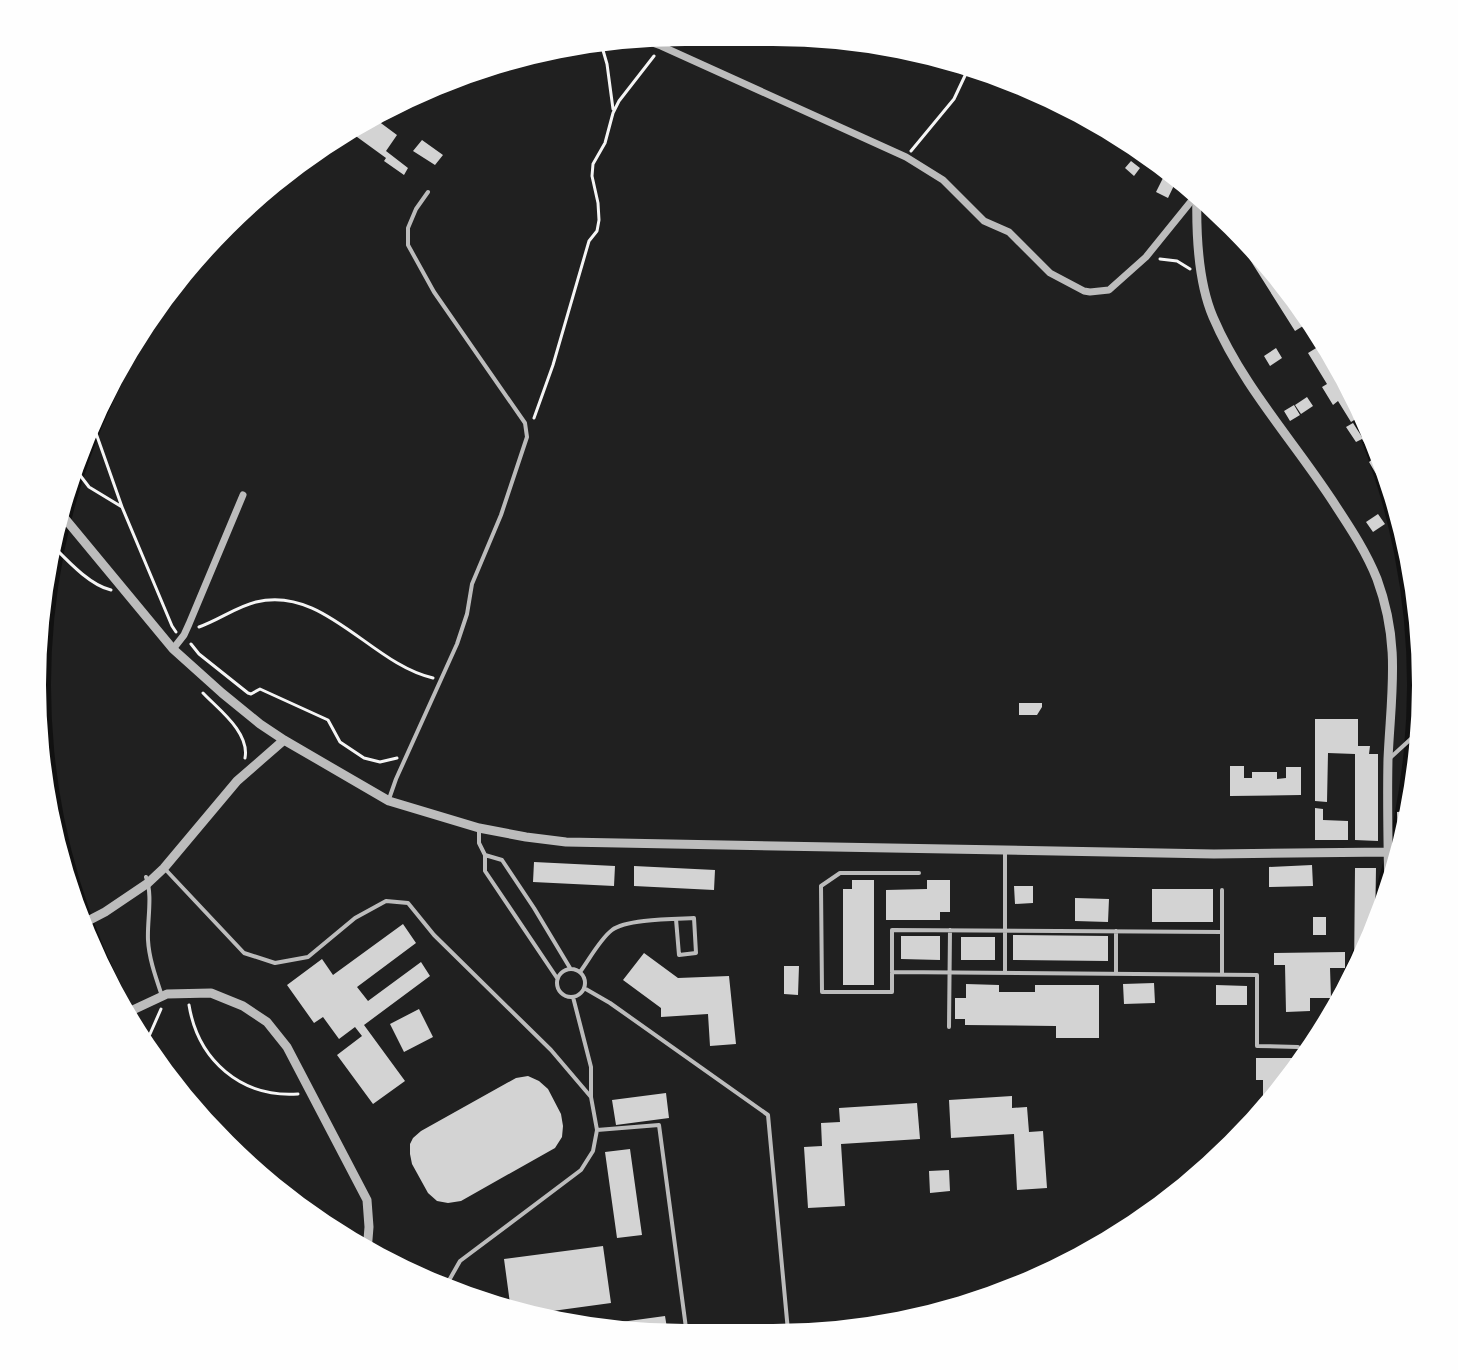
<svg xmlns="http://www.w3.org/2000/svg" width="1458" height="1370" font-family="'Titillium Web',sans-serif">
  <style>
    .green { fill: #202020 }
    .building { fill: #d3d3d3 }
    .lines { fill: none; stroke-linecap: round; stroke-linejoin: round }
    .path { stroke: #f5f5f5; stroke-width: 3 }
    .service { stroke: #bcbcbc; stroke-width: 4 }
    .minor { stroke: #bcbcbc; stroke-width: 7 }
    .tertiary { stroke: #bcbcbc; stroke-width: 9 }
  </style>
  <rect width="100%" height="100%" fill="#111"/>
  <path class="green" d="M51 685a678 678 0 1 1 1356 0a678 678 0 1 1-1356 0Z"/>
  <path class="building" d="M370 115 397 135 386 151 408 168 404 175 384 161 386 158 353 134 364 120Z
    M422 140 443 155 435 165 413 151Z
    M1131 161 1140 168 1134 176 1125 168Z
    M1169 166 1179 175 1168 198 1156 192Z
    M1223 217 1264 255 1311 321 1295 331Z
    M1326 342 1339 359 1344 371 1337 376 1348 394 1353 390 1364 414 1351 422 1338 401 1333 405 1322 387 1327 384 1308 353Z
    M1276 348 1282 358 1270 366 1264 356Z
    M1307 397 1313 406 1301 414 1295 405Z
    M1294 405 1300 415 1290 421 1284 411Z
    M1353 423 1362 437 1371 431 1381 452 1373 457 1362 439 1356 442 1346 427Z
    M1375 457 1385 473 1389 470 1394 486 1386 474 1379 479 1369 462Z
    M1378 514 1385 524 1373 532 1366 522Z
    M1019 703H1042V707L1037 715H1019Z
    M1315 719H1358V746H1370L1369 754H1378V841L1355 840V754L1328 753 1327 802 1315 801Z
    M1419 763 1405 846H1398L1397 812 1408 811V774Z
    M1230 766H1244V778H1252V772H1277V779L1286 778V767H1301V795L1230 796Z
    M1315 808 1323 809V820L1348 821V840H1315Z
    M534 862 615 866 614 886 533 882Z
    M1312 865 1313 886 1269 887V867Z
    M634 866 715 870 714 890 634 886Z
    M1355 868H1376L1375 929 1357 976H1354Z
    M852 880H874V985H843V889H852Z
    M927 880H950V912H940V920H886V890L927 889Z
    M1014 886H1033V903L1015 904Z
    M1152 889H1213V922H1152Z
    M1075 898 1109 899 1108 922 1075 921Z
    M1313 917H1326V935H1313Z
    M403 924 416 943 357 987 368 1001 421 962 430 976 364 1025 405 1081 373 1104 337 1055 362 1036 355 1027 339 1039 323 1017 314 1023 287 985 322 959 333 975Z
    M1013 935 1108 936V961L1013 960Z
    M901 936H940V960L901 959Z
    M961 937H995V960H961Z
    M1345 952V968H1330L1331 998H1310V1011L1286 1012 1285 965H1274V953Z
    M644 953 678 978 729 976 736 1044 710 1046 708 1014 661 1017V1008L623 980Z
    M784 966H799L798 995 784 994Z
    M1154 983 1155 1003 1124 1004 1123 984Z
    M966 984 999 985V992H1035V985H1099V1038H1056V1026L965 1025V1019H955V998H966Z
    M1216 985 1247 986V1005H1216Z
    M419 1009 433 1037 404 1052 390 1024Z
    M1256 1058H1307L1291 1082 1279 1096H1263V1080H1256Z
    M528 1076 539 1081 548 1089 561 1114 563 1126 562 1137 555 1148 461 1201 448 1203 437 1201 428 1193 412 1164 410 1154V1144L413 1138 421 1131 516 1078Z
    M666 1093 669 1118 616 1125 612 1100Z
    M1012 1096V1108L1027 1107 1029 1132 1043 1131 1047 1188 1017 1190 1014 1134 951 1138 949 1100Z
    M917 1103 920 1139 841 1144 845 1206 808 1208 804 1147 822 1146 821 1123 840 1122 839 1108Z
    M630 1149 642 1235 617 1238 605 1152Z
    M949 1170 950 1191 930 1193 929 1171Z
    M603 1246 611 1303 523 1315 511 1311 504 1259Z
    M665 1316 667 1328 599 1326V1325Z"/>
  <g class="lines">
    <path class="path" d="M600 40 607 64 613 109
      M911 151 954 99 970 65
      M1160 259 1177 261 1190 269
      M534 418 553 365 589 241 597 231 599 220 598 203 592 176 593 164 605 143 613 113 619 101 654 56
      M91 419 122 507 172 626 176 632
      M73 466 89 487 122 507
      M50 543C66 559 89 585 111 590
      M199 627C219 620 236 607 256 602 324 585 371 664 433 678
      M191 644 199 654 248 693 251 694 260 689 328 720 340 742 364 758 380 762 397 758
      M203 693C218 709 250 732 245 758
      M189 1005C198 1060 241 1098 298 1094
      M142 1043 150 1034 161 1009"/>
    <path class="service" d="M1390 758 1425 726
      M389 799 396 779 457 644 467 614 472 584 501 515 527 437 525 423 434 292 408 245V228L416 209 428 192
      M479 831V843L485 855
      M165 869 244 953 275 963 308 957 355 918 386 901 408 903 434 935 551 1050 591 1097 597 1130 593 1151 581 1170 460 1261 443 1291
      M146 877C153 896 147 920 148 940 149 959 156 978 162 996
      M1222 932 892 930V972L1257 975V1046L1298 1047
      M557 983a14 14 0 1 1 28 0a14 14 0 1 1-28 0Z
      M580 972C589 960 600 939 612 930 626 919 674 919 694 918L696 953 679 955 676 919
      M1005 972V853
      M892 973V992H822L821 886 840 873H919
      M1116 973V931
      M1222 974V890
      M557 978 485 871V855L502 860 534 908 570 968
      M584 988 610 1003 768 1115 788 1331
      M573 997 591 1067V1097
      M949 1027 950 930
      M597 1130 659 1125 686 1328"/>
    <path class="minor" d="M635 37 661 46 906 157 943 180 984 221 1009 232 1050 273 1084 291 1090 292 1109 290 1146 257 1197 194
      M173 649 184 635 189 624 243 495"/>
    <path class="tertiary" d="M1197 192C1196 229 1198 282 1213 317 1242 385 1292 439 1332 500 1349 526 1366 551 1377 579 1401 644 1391 693 1388 759 1387 804 1388 849 1389 893
      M57 509 173 649 222 693 260 724 284 740 389 801 479 828 526 837 566 842 1214 854 1389 852
      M80 925 105 912 148 883 164 868 237 781 284 740
      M122 1015 167 994 211 993 243 1006 267 1022 287 1047 367 1200 369 1227 367 1252"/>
  </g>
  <path d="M0 0H1458V1370H0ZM685 46H773A639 639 0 0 1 1412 685V685A639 639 0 0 1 773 1324H685A639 639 0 0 1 46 685V685A639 639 0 0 1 685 46Z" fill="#fefefe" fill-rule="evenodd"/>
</svg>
